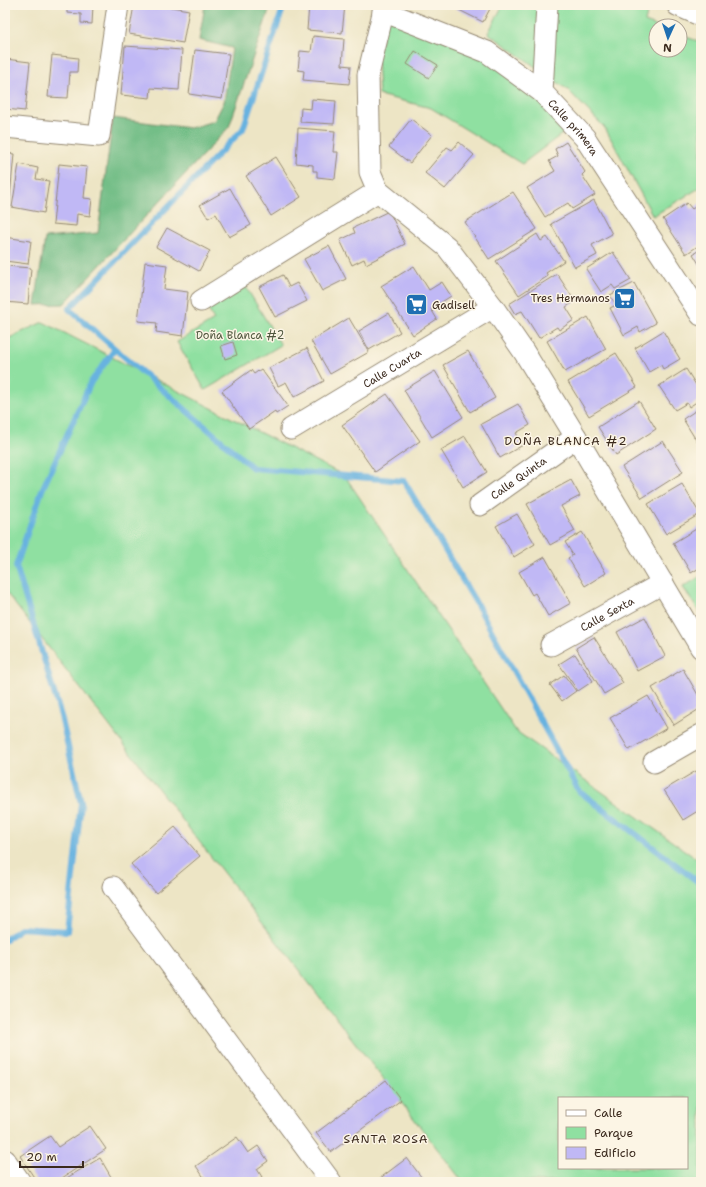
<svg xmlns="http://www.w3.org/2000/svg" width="706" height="1187" font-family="'Shantell Sans',sans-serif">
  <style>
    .green { fill: #8fe0a1; stroke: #658560; fill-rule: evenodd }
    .forest { fill: #73be87; stroke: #577452 }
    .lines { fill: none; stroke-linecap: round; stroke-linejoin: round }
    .stream { stroke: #67b2e0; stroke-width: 6 }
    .building { fill: #c0b8f5 }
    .street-casing { stroke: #948872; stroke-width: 23 }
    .secondary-casing { stroke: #948872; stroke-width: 24 }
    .street { stroke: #fff; stroke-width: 21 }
    .secondary { stroke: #fff; stroke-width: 22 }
    .labels { text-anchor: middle; stroke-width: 3; stroke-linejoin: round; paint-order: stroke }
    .street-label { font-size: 11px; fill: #3b2a1e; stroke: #fcf5e5 }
    .poi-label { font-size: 11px; fill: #3b2a1e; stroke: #fcf5e5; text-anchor: end }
    .park-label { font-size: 11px; fill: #50583f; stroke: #fcf5e5 }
    .neighbourhood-label { font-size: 12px; letter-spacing: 1px; fill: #3b2a1e; stroke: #fcf5e5 }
  </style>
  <rect width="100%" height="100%" fill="#fcf5e5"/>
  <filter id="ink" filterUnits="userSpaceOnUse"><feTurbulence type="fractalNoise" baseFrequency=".025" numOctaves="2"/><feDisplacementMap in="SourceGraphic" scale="8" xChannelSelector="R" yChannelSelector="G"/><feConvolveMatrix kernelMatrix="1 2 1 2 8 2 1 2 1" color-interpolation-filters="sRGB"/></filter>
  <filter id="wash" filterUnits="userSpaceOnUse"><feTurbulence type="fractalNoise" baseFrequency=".012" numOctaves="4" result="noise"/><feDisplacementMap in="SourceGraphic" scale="16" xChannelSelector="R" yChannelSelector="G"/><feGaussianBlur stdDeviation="0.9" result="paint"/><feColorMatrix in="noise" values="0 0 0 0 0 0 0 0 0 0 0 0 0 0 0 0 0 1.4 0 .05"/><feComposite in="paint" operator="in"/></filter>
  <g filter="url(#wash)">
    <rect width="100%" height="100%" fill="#ede5c5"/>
    <path class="green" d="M503 5H649L645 22 656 26V50H680V35L701 42V187L653 216 605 128 568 90 488 33Z
      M388 17 484 56 570 128 522 164 431 108 379 95 377 56Z
      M246 287 281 345 205 390 177 342 214 320 208 309Z
      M43 322 345 476 516 731 701 862V1182H463L5 591V340ZM559 1098H687V1168H559Z
      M701 576V615L683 587Z"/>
    <path class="forest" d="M205 5H271L229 127 64 304 35 305 45 238 98 233 113 118 190 128 214 121 224 102 232 48 199 40Z"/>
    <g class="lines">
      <path class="stream" d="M284 5 243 129 69 309 253 468 404 481 479 608 579 791 701 884
        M5 940 21 928 67 931 81 803 61 716 16 566 42 490 91 382 115 349"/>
    </g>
    <g id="blocks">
      <path class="building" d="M67 5H93L92 24 81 23V14L67 13Z
        M134 5H159L189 10 183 43 129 34Z
        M309 5H345L342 33 307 30Z
        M449 5H492L483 22Z
        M313 36 344 39 342 65 351 66 349 84 303 80 304 71 298 70 300 51 311 52Z
        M125 46 182 50 179 90 151 88 150 98 121 95Z
        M195 50 229 54 222 99 189 94Z
        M415 51 438 65 429 78 407 64Z
        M52 55 78 58 77 72H70L68 98 48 97Z
        M5 59 30 62 25 111 5 109Z
        M312 99 336 101 334 124 300 122 301 108 311 109Z
        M411 119 432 135 410 163 389 147Z
        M298 128 335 131 333 152H338L335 179 317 177V171H313V165L296 163Z
        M459 142 474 155 445 189 425 173 447 147 452 150Z
        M566 142 585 172 582 175 595 195 572 209 568 203 545 217 527 188 555 171 549 161 558 156 555 149Z
        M5 153 14 154 9 208 5 207Z
        M276 157 301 197 271 216 246 176Z
        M19 164 38 168 36 179 49 181 44 213 12 207Z
        M59 164 87 167 84 198 92 199 90 216 77 214 76 226 53 224Z
        M230 188 251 225 229 237 216 214 208 218 200 205Z
        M513 192 537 229 489 259 465 222Z
        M594 200 612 234 592 245 597 255 575 267 551 224Z
        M687 203 692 209 701 203V244L686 254 663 219Z
        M389 211 405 244 366 264 364 259 352 265 340 240 355 233 353 228Z
        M167 228 210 251 199 271 156 247Z
        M537 234 541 241 547 237 564 261 546 273 548 276 519 295 496 261Z
        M5 237 31 241 28 264 5 261Z
        M329 246 346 279 322 291 304 259Z
        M701 249V267L693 254Z
        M613 252 631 280 615 289 612 285 601 292 586 269Z
        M145 262 167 265 164 289 188 292 183 336 156 332 157 323 138 321Z
        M5 266 31 268 28 304 5 302Z
        M414 266 429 290 442 282 451 296 431 309 437 319 413 335 381 286Z
        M557 274 575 301 566 307 574 320 559 330 557 327 539 338 522 311 515 314 509 304Z
        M283 275 289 287 297 283 307 301 275 317 259 287Z
        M634 283 656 323 640 332 638 327 624 335 610 308 616 305 610 295Z
        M389 313 400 332 369 350 359 331Z
        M588 317 606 349 565 372 547 341Z
        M349 318 369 352 330 374 311 341Z
        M663 331 680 359 663 369 661 365 649 372 635 348Z
        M233 342 237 355 225 359 221 346Z
        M307 348 324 381 294 397 286 382 278 386 269 368Z
        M468 351 495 398 470 412 443 365Z
        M616 353 637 387 589 416 568 382Z
        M261 369 288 406 276 414 275 411 249 429 222 391 251 370 254 374Z
        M686 369 701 393V399L689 407 687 403 675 410 659 386Z
        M435 371 463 417 432 437 404 390Z
        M387 394 420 441 375 472 342 425Z
        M639 401 656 429 616 455 598 427Z
        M518 404 530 425 516 433 523 445 500 458 481 424Z
        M701 407V448L683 419Z
        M465 436 487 472 463 487 441 450Z
        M663 441 683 472 642 498 622 467Z
        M571 480 580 496 561 506 575 531 550 545 527 504Z
        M682 484 700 514 666 534 648 504Z
        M517 514 535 544 514 557 496 526Z
        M701 526V567L691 573 673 543Z
        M582 532 606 573 585 586 568 558 573 555 565 542Z
        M545 557 571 603 548 616 535 593 532 595 519 572Z
        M645 617 665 656 637 671 617 632Z
        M594 637 623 683 604 694 576 648Z
        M575 654 593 681 578 691 559 664Z
        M683 669 701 700V708L674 725 652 688Z
        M564 675 576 691 562 701 550 685Z
        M648 696 667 728 629 750 610 718Z
        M696 771 701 779V809L683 820 664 790Z
        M175 827 200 856 156 893 131 864Z
        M386 1080 401 1100 331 1152 316 1133Z
        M90 1126 106 1149 56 1182H37L20 1156 50 1136 58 1147Z
        M237 1137 248 1153 258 1146 268 1161 257 1169 262 1177 255 1182H207L196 1166Z
        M100 1158 114 1182H60Z
        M407 1158 425 1182H375Z"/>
    </g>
  </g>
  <g filter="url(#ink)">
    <use href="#blocks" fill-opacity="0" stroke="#948872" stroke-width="1"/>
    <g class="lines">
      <defs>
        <g id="street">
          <path d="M385 5 368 75 370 172 378 191 447 247 493 307 524 352 576 437 701 648"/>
          <path id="s1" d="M383 11 487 52 542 92 585 138 701 315"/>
          <path d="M542 92 547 5"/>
          <path d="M5 127 99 136 118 5"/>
          <path d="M201 301 378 191"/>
          <path id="s2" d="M291 429 493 307"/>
          <path id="s3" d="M480 505 576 437"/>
          <path id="s4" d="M551 645 663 583"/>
          <path d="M654 762 701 735"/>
          <path d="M113 887 331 1182"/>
          <path d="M5 1160 20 1182"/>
        </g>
        <path id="secondary" d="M678 5 701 15"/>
      </defs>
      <use href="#street" class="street-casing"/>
      <use href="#secondary" class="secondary-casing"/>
      <use href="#street" class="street"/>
      <use href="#secondary" class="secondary"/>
    </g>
  </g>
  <defs>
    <symbol id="supermarket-square" viewBox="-11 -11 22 22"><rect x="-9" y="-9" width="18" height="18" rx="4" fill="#1f6fb2" stroke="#fcf5e5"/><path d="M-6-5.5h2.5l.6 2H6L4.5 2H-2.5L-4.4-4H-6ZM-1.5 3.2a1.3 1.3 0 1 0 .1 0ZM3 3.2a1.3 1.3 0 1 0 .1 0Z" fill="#fff"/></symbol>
  </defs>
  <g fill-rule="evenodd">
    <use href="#supermarket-square" x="612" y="286" width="25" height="25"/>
    <use href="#supermarket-square" x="404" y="292" width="25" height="25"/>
  </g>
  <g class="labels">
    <g class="street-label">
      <text dy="4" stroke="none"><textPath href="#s1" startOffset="227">Calle primera</textPath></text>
      <text dy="4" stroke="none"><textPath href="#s2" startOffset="118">Calle Cuarta</textPath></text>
      <text dy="4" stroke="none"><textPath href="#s3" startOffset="47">Calle Quinta</textPath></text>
      <text dy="4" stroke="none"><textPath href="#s4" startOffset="64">Calle Sexta</textPath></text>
    </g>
    <g class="poi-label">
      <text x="610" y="302">Tres Hermanos</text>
      <text x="432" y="309" text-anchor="start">Gadisell</text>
    </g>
    <g class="park-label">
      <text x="240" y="339">Doña Blanca #2</text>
    </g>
    <g class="neighbourhood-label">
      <text x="566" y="445">DOÑA BLANCA #2</text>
      <text x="386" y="1143">SANTA ROSA</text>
    </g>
  </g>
  <rect width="706" height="1187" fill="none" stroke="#fcf5e5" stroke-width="20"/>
  <rect x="558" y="1097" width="130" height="72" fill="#fcf5e5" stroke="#afa495"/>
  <rect x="566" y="1110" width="20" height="6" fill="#ffffff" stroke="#afa495"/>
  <text x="594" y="1117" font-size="12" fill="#3b2a1e">Calle</text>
  <rect x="566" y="1127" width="20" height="12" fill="#8fe0a1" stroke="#afa495"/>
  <text x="594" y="1137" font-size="12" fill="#3b2a1e">Parque</text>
  <rect x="566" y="1147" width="20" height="12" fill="#c0b8f5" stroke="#afa495"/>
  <text x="594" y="1157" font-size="12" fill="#3b2a1e">Edificio</text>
  <g transform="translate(668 38) rotate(183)"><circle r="19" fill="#fcf5e5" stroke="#afa495"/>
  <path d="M0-3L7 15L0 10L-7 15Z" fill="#1f6fb2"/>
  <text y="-6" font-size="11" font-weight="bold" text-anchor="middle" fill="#3b2a1e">N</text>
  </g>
  <path d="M20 1161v6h63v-6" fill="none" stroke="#3b2a1e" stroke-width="2"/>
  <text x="26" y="1161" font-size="12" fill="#3b2a1e" stroke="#fcf5e5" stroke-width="3" paint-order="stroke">20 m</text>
</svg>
